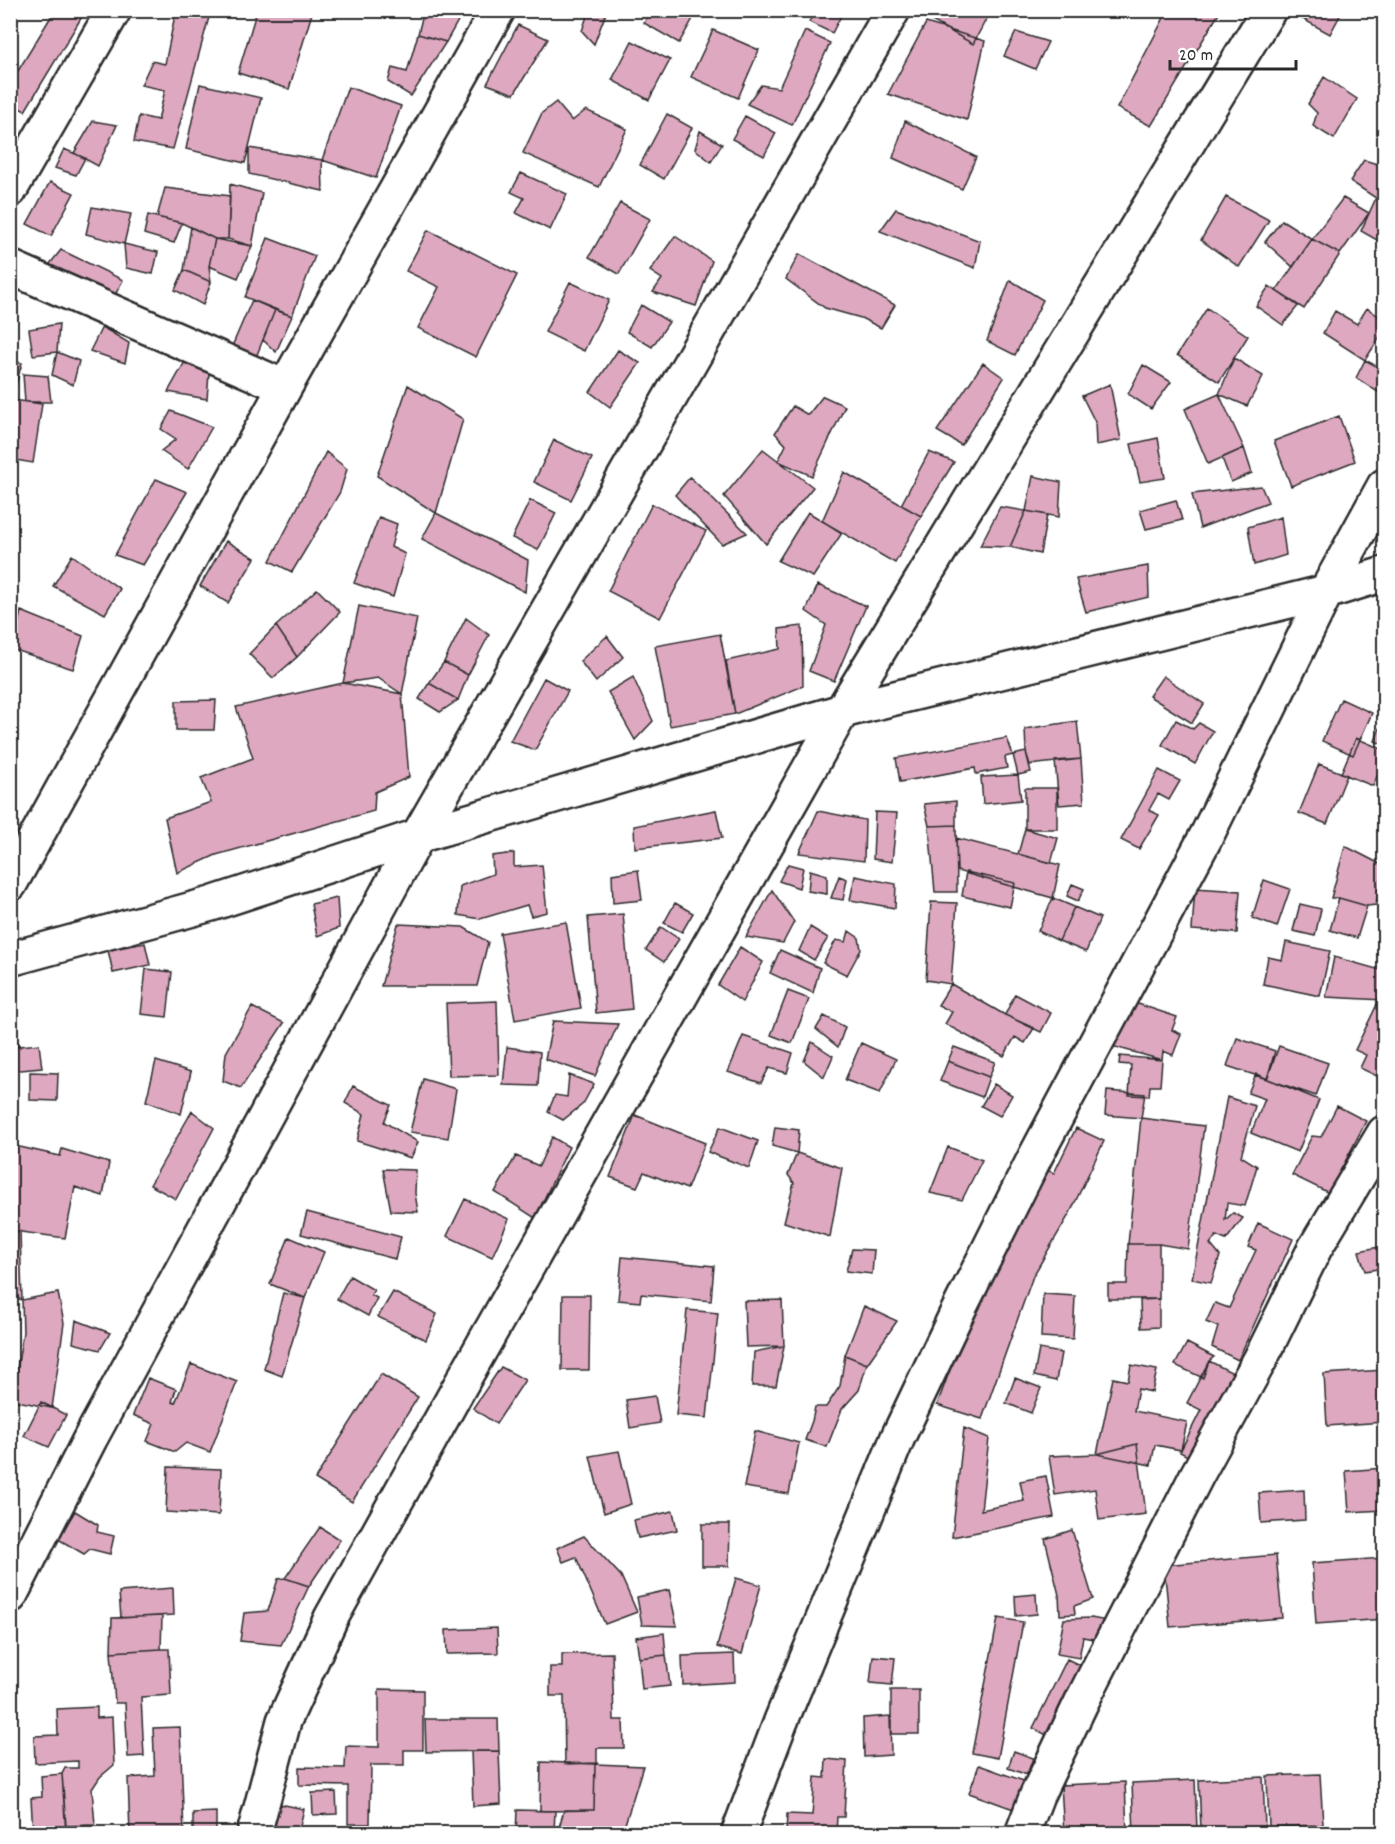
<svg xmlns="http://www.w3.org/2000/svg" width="1395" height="1844" font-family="Dekko,sans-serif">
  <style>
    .building { fill: #dea8c1; stroke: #2b2b2b; stroke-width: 1.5 }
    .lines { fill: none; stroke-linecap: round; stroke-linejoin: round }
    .minor-casing { stroke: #2b2b2b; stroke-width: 38 }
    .minor { stroke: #fff; stroke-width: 33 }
  </style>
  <rect width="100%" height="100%" fill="#fff"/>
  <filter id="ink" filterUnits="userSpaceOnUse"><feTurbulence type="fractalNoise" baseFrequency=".0167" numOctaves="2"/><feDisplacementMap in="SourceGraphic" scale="12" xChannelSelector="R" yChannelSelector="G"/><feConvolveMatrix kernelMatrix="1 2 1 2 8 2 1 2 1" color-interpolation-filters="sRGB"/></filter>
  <g filter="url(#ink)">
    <path class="building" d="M55 10H86L25 111 10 103V84Z
      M176 10H211L173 149 134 142 139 116 158 120 165 90 141 85 152 61 165 64Z
      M247 10H313L289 89 238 73 256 13Z
      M424 10H464L446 42 418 34Z
      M589 10 606 13 594 44 582 31Z
      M651 10H698L679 43 644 23Z
      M815 10H844L832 33 809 22Z
      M927 10H991L973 44 923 16Z
      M1168 10H1221L1151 126 1117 108Z
      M1302 10H1343L1330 34 1299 17Z
      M926 23 985 41 967 120 888 94Z
      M518 25 548 39 514 94 487 84Z
      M713 30 759 50 738 98 691 77Z
      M805 31 830 43 792 125 747 104 761 85 779 88Z
      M1016 32 1048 42 1035 69 1004 56Z
      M418 34 446 42 411 96 388 82 392 68 407 72Z
      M632 41 670 60 649 100 612 80Z
      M1324 77 1357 99 1334 139 1313 126 1317 113 1308 104Z
      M200 84 261 98 245 163 186 149Z
      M348 87 401 106 376 178 322 160Z
      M556 102 572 121 586 110 627 129 599 187 523 153 542 113Z
      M667 114 692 128 664 179 640 165Z
      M745 116 776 133 764 156 732 139Z
      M93 121 117 125 98 166 74 153Z
      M905 121 976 157 962 189 893 158Z
      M10 124 16 127 10 143Z
      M700 131 722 144 711 162 695 149Z
      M249 148 322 160 323 191 249 174Z
      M64 149 85 158 76 175 55 168Z
      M1364 160 1384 166V244L1361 231 1376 198 1350 181Z
      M521 173 567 194 550 230 516 213 524 198 511 192Z
      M50 182 74 193 51 236 27 224Z
      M230 184 262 193 252 246 228 239Z
      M165 188 230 196 228 239H215L182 223 157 217Z
      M1226 197 1269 220 1239 267 1201 240Z
      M1343 198 1369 213 1340 254 1312 239Z
      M620 203 650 219 619 274 589 257Z
      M92 207 131 214 124 244 86 234Z
      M896 209 980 241 975 268 880 231Z
      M148 215 182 223 174 243 144 234Z
      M1282 220 1312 239 1293 267 1265 242Z
      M191 227 215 239 209 266 211 282 184 270Z
      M428 230 517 275 476 357 418 328 439 287 406 271Z
      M675 236 712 261 696 306 653 292 662 279 650 271Z
      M268 238 315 256 292 316 245 297Z
      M215 239 252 246 238 278 209 266Z
      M1312 239 1340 254 1304 309 1276 291Z
      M124 244 158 252 153 274 126 268Z
      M61 250 123 280 114 297 85 285 49 265Z
      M799 254 895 305 881 328 861 318 825 308 786 279Z
      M184 270 211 282 203 305 175 290Z
      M1010 280 1043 300 1015 355 987 341Z
      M570 282 609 300 584 351 545 332Z
      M1269 286 1298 306 1283 325 1256 306Z
      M252 300 275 310 254 362 230 351Z
      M641 305 669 322 652 347 627 332Z
      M1207 308 1248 336 1219 382 1177 355Z
      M1367 308 1384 320V331L1365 360 1323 333 1335 311 1357 324Z
      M275 310 292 316 276 352 263 340Z
      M59 324 57 352 33 355 29 329Z
      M102 327 129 343 125 363 90 351Z
      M618 350 640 363 610 407 590 392Z
      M57 352 79 361 73 385 52 375Z
      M1234 358 1263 376 1247 406 1219 394Z
      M10 360 22 363 13 395 10 394Z
      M186 360 209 373 207 399 168 392Z
      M1365 360 1384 370V396L1356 378Z
      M983 363 1004 378 961 445 937 431Z
      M1143 365 1171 382 1151 409 1128 394Z
      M23 374 48 376 51 402H25Z
      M1110 384 1121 440 1096 445 1095 422 1082 396Z
      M408 385 463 419 436 513 377 476Z
      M1219 394 1244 448 1208 464 1185 409Z
      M823 396 845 406 812 476 778 461 786 445 775 433 793 406 808 415Z
      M13 400 42 404 33 463 10 459V414Z
      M171 411 212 427 188 469 161 451 176 439 161 429Z
      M1339 416 1355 461 1291 486 1274 441Z
      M1158 438 1165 478 1140 482 1131 444Z
      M554 440 592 458 571 500 534 482Z
      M1244 448 1252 473 1231 482 1222 458Z
      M763 449 813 487 766 544 724 496Z
      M326 452 347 469 340 492 292 572 270 561Z
      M929 452 954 462 921 516 901 505Z
      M844 472 921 516 895 563 822 521Z
      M1033 476 1061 482 1059 517 1026 511Z
      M690 477 747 533 722 544 675 495Z
      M156 479 187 492 143 565 115 555Z
      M1261 486 1268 502 1200 528 1192 494Z
      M530 500 556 513 538 550 512 538Z
      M1176 500 1182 520 1146 529 1140 510Z
      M652 504 706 531 660 618 608 591Z
      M1000 507 1026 511 1010 547 980 546Z
      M1026 511 1047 515 1040 554 1010 547Z
      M808 512 842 533 813 577 778 561Z
      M436 513 528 560 525 592 422 539Z
      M379 517 397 524 391 547 405 554 393 597 354 583Z
      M1281 517 1286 555 1254 565 1248 527Z
      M226 541 255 558 228 603 200 586Z
      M72 555 120 589 105 614 53 586Z
      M1148 566 1149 597 1086 612 1076 579Z
      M818 585 866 606 834 681 809 671 826 625 806 611Z
      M317 589 340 612 297 657 276 626Z
      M359 606 417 618 402 694 378 678 343 683Z
      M21 611 83 636 73 669 12 649Z
      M466 618 489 635 468 675 444 662Z
      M276 626 297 657 273 678 249 654Z
      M802 626 803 686 735 714 726 661 780 649 779 629Z
      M720 634 735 714 670 726 655 646Z
      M607 636 623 657 596 682 580 661Z
      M444 662 468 675 458 700 429 683Z
      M1163 676 1204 704 1192 723 1149 696Z
      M633 677 653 721 635 740 608 692Z
      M544 678 568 691 535 750 510 741Z
      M343 683 402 694 409 777 375 792 374 811 216 855 177 873 165 818 211 802 201 778 253 758 236 707Z
      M429 683 458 700 440 712 419 699Z
      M1341 699 1372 713 1353 755 1322 741Z
      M216 700 214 730H176V701Z
      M1384 717V745L1375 741Z
      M1176 720 1193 729 1199 723 1213 731 1195 764 1162 745Z
      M1077 721 1081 759 1030 765 1026 752 1025 729Z
      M1007 738 1013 755 1005 757 1007 768 976 774 975 768 900 782 896 758Z
      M1356 738 1384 750V760L1373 786 1341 773Z
      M1026 752 1031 772 1018 775 1013 755Z
      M1081 759 1084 803 1059 805 1055 761Z
      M1319 764 1347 775 1327 824 1299 813Z
      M1159 770 1180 781 1169 800 1158 794 1149 810 1159 815 1139 849 1121 840Z
      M1018 775 1021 800 983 804 981 777Z
      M1025 788H1057V829H1025Z
      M956 801V825L929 826 924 804Z
      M716 810 722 838 635 848 634 826Z
      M818 811 865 820 864 861 799 853Z
      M875 812 897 813 892 862 873 859Z
      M956 825 957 892H935L929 826Z
      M1025 829 1058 838 1051 863 1018 854Z
      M956 838 1060 865 1053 898 957 871Z
      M1345 846 1384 866 1376 905 1367 906 1339 898H1331Z
      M514 853V867L542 865 547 912 531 916 527 905 480 919 458 915 460 886 493 874 492 856Z
      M788 864 803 868 799 888 779 881Z
      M638 870 642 900 613 903 612 874Z
      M810 870 827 875V894L808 891Z
      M966 872 1015 883 1010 907 962 896Z
      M839 876 847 879 843 900 831 898Z
      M855 876 896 884 895 908 850 900Z
      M1264 880 1290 889 1277 927 1252 918Z
      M1072 884 1084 889 1078 901 1067 896Z
      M1195 888 1240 891 1237 933 1192 930Z
      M772 890 794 922 783 943 746 937Z
      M337 898 339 928 317 936 311 904Z
      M1053 898 1074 907 1059 941 1038 931Z
      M1339 898 1367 906 1357 938 1330 930Z
      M931 902 957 903 951 984 926 980Z
      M675 903 693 913 682 932 664 923Z
      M1300 904 1321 909 1315 936 1293 931Z
      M1074 907 1100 918 1086 952 1059 941Z
      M623 914 632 1009 596 1013 588 917Z
      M566 922 581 1008 515 1020 500 933Z
      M398 924 463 927 488 942 477 986H381Z
      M661 927 679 939 664 962 646 950Z
      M810 927 828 938 814 960 799 951Z
      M849 931 859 938 861 949 847 975 823 963 836 940 846 942Z
      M1286 942 1330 951 1320 996 1263 984 1268 957 1282 960Z
      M145 943 150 965 113 973 108 950Z
      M740 947 763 962 742 1002 718 985Z
      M780 950 820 968 813 993 770 973Z
      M1334 957 1384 971V1000L1326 997Z
      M146 969 172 972 167 1017 141 1014Z
      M951 984 1005 1015 1034 1028 1025 1043 1015 1037 1004 1056 945 1024 952 1012 938 1005Z
      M1384 990V1070L1381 1078 1360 1068 1366 1055 1355 1050Z
      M788 991 809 999 792 1043 771 1035Z
      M1015 994 1051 1013 1041 1032 1005 1015Z
      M1123 999 1177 1017 1172 1030 1181 1034 1173 1055 1163 1051 1162 1060 1108 1045Z
      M497 1001 499 1075 449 1076 446 1003Z
      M252 1007 284 1023 241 1088 223 1081 226 1053Z
      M824 1016 845 1027 838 1047 816 1029Z
      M553 1021 618 1024 595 1076 545 1059Z
      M10 1024 20 1047H10Z
      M743 1036 793 1053 787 1073 769 1068 761 1083 728 1072Z
      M1237 1038 1275 1051 1267 1079 1227 1066Z
      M812 1042 833 1056 824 1077 804 1061Z
      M861 1043 896 1059 880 1093 845 1080Z
      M39 1044 42 1068 10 1071V1047Z
      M1279 1046 1328 1063 1316 1096 1267 1079Z
      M507 1047 540 1052 538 1086 503 1085Z
      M954 1047 995 1062 989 1077 948 1061Z
      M1120 1056 1162 1060 1160 1086H1150L1149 1096 1129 1095 1131 1065 1119 1064Z
      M156 1061 191 1072 181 1114 146 1101Z
      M948 1061 989 1077 982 1097 940 1081Z
      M30 1072 58 1073 57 1101 30 1100Z
      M1256 1074 1319 1100 1298 1152 1251 1133 1265 1099 1248 1093Z
      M569 1075 594 1084 583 1104 563 1120 548 1112 555 1095 567 1097Z
      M423 1079 456 1089 448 1138 410 1132Z
      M994 1084 1012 1095 1000 1116 981 1106Z
      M353 1086 391 1105 384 1122 418 1142 411 1158 357 1141 364 1114 345 1103Z
      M1107 1091 1145 1094 1141 1118 1105 1115Z
      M1227 1097 1255 1106 1241 1156 1257 1166 1245 1206 1227 1203 1225 1220 1233 1213 1243 1218 1226 1240 1216 1236 1210 1244 1220 1256 1211 1283 1192 1279Z
      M1337 1106 1366 1121 1329 1193 1292 1175 1312 1136 1321 1137Z
      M192 1111 214 1128 176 1199 150 1185Z
      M635 1115 705 1143 687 1189 644 1172 637 1187 610 1177Z
      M1141 1118 1204 1126 1188 1249 1159 1244H1128Z
      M720 1127 758 1141 749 1168 708 1152Z
      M775 1127 799 1130 797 1153 772 1146Z
      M1076 1128 1104 1141 1070 1213 1033 1276 982 1419 937 1405 979 1291 1044 1169 1054 1173Z
      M552 1137 569 1147 535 1218 495 1192 516 1156 539 1166Z
      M11 1145 60 1156 62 1149 109 1163 103 1196 75 1187 65 1238 14 1231Z
      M948 1147 982 1160 962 1200 930 1193Z
      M797 1153 842 1168 830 1237 784 1222 794 1183 788 1175Z
      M383 1169 416 1170 415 1193 418 1212 391 1211Z
      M465 1199 509 1219 492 1257 447 1236Z
      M307 1212 401 1237 395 1259 301 1234Z
      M1258 1223 1293 1239 1238 1360 1212 1347 1218 1327 1206 1322 1215 1303 1229 1308 1256 1250 1248 1247Z
      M10 1231H20L22 1300 10 1296Z
      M289 1237 324 1252 305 1298 270 1284Z
      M1128 1244H1159V1299H1108V1284H1127Z
      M1384 1246V1268L1365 1271 1359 1251Z
      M852 1249 874 1250 872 1274 846 1271Z
      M622 1257 714 1266 711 1301 641 1294 640 1302 618 1300Z
      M350 1276 374 1290 371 1295 377 1298 368 1316 337 1299Z
      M393 1292 437 1314 426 1340 378 1317Z
      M58 1293 64 1323 52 1408 12 1400 23 1332 22 1300Z
      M283 1293 305 1298 282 1376 264 1369Z
      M1043 1294 1075 1296 1073 1339 1041 1337Z
      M563 1295H590L589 1370H562Z
      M1159 1299V1327L1141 1328 1140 1300Z
      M782 1300 784 1346 746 1347 744 1301Z
      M864 1306 897 1321 867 1364 845 1355Z
      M687 1310 718 1313 707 1418 676 1415Z
      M76 1320 110 1333 100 1350 73 1343Z
      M1187 1343 1214 1357 1209 1361 1203 1378 1175 1365Z
      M784 1346 776 1386H752L754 1352Z
      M1039 1349 1061 1353 1056 1381 1034 1376Z
      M845 1355 867 1364 859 1390 842 1409 827 1447 805 1440 812 1421 815 1407H826L840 1386Z
      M1209 1361 1239 1376 1195 1460 1180 1452 1201 1410 1187 1403Z
      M191 1364 237 1382 210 1452 186 1443 175 1452 147 1441 154 1424 133 1415 148 1378 176 1389 172 1402 175 1403Z
      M1131 1365 1157 1370 1152 1392 1138 1389 1134 1411 1187 1422 1181 1450 1155 1445 1151 1465 1097 1454 1113 1378 1128 1381Z
      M501 1367 525 1380 496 1424 473 1408Z
      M1384 1370V1422L1327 1426 1324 1374Z
      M381 1374 418 1397 352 1502 315 1479Z
      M1015 1378 1041 1388 1031 1413 1006 1403Z
      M655 1396 660 1423 630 1428 626 1400Z
      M41 1402 66 1415 49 1447 24 1436Z
      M964 1428 989 1438 981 1510 1024 1501 1020 1481 1046 1476 1054 1517 952 1537Z
      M755 1431 799 1443 789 1494 744 1487Z
      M1137 1444 1146 1514 1099 1520 1095 1489 1055 1495 1049 1456 1097 1454Z
      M619 1451 631 1504 604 1513 590 1456Z
      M168 1467 221 1469 219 1515 166 1512Z
      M1384 1468V1510L1349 1512 1346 1471Z
      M1304 1490 1305 1520 1261 1523 1259 1493Z
      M75 1511 98 1525 97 1532 114 1536 110 1554 90 1549 84 1554 58 1539Z
      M673 1511 677 1530 638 1538 634 1520Z
      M702 1524H730L729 1566H702Z
      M320 1527 340 1540 309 1586 285 1578Z
      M1072 1530 1093 1599 1074 1606 1075 1614 1060 1615 1059 1595 1045 1539Z
      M584 1536 621 1576 637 1612 605 1624 576 1557 563 1562 557 1548Z
      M1276 1555 1282 1618 1170 1627 1164 1565Z
      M1384 1558V1619L1316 1624 1312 1563Z
      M285 1578 309 1586 281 1645 240 1641 244 1613 268 1611 278 1579Z
      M736 1578 761 1585 742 1654 717 1647Z
      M173 1588 174 1615 121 1618 119 1592Z
      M669 1590 677 1626 642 1625 637 1597Z
      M1036 1594 1037 1614 1016 1616 1015 1596Z
      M162 1616 161 1649 111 1652 112 1618Z
      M998 1618 1023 1622 998 1758 972 1753Z
      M1091 1618 1107 1621 1103 1641 1083 1637 1079 1658 1057 1654 1064 1619Z
      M497 1628 498 1653 447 1654 446 1630Z
      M664 1633 666 1655 639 1658 636 1637Z
      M161 1649H169L171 1695 141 1697 144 1756 128 1757 125 1703H115L111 1652Z
      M612 1653 614 1720H623L624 1748H597V1763L565 1764 564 1696H550V1667H562V1654Z
      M734 1654 735 1682 683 1685 682 1656Z
      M666 1655 670 1686 642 1689 639 1658Z
      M873 1656 895 1658 892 1685 870 1683Z
      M1067 1659 1090 1670 1056 1740 1033 1728Z
      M379 1689 423 1690V1750H404V1765H371L370 1824H348V1786L299 1785V1767L345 1768 346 1746 379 1747Z
      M891 1690H919V1734H891Z
      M97 1707V1718L112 1717 114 1765 100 1777 92 1789 95 1825 66 1826 62 1774 65 1768H78V1761L35 1763 34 1736 58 1735 57 1709Z
      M890 1716 891 1755 864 1757 863 1718Z
      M425 1719H498L499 1751 426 1752Z
      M180 1727 184 1834H130L128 1778 155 1776 153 1728Z
      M471 1751H499L501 1804 473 1806Z
      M1014 1751 1033 1758 1027 1775 1008 1768Z
      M826 1759 847 1761 844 1817H837L836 1834H786L787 1814 812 1815 815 1777 825 1778Z
      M541 1762 595 1764 594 1810 540 1811Z
      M595 1764 643 1766 622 1834H557L564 1810H594Z
      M979 1765 1029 1783 1019 1811 969 1793Z
      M62 1774 66 1834H33L31 1798 42 1797 41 1776Z
      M1320 1774 1323 1825 1269 1827 1267 1776Z
      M1263 1777 1265 1828 1201 1831 1199 1780Z
      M1195 1780 1197 1830 1134 1834 1132 1783Z
      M1125 1782 1127 1833 1064 1834 1061 1785Z
      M336 1792 337 1814 313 1815 312 1793Z
      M280 1804 304 1809 298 1834H266V1831L273 1833Z
      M517 1810 555 1811 554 1832 516 1834Z
      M216 1812V1834H193V1813Z
      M905 1829 946 1830 945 1834H905Z"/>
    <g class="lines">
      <defs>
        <path id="minor" d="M10 190 114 10
          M10 267 285 387
          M10 884 285 387 498 10
          M10 959 211 904 418 836 842 711 1326 592 1384 574
          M10 1596 90 1439 418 836 893 10
          M254 1834 284 1721 331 1618 466 1375 842 711 1269 10
          M738 1834 781 1721 898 1437 956 1315 1035 1157 1208 833 1326 592 1384 486
          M1022 1834 1037 1795 1082 1701 1197 1475 1261 1358 1315 1248 1384 1133"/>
      </defs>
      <use href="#minor" class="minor-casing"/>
      <use href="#minor" class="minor"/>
    </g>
  </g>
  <rect width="1395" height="1844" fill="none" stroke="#fff" stroke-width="36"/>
  <rect x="18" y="18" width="1359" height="1808" fill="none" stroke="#2b2b2b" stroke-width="2" filter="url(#ink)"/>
  <path d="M1170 60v9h126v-9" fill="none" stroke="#2b2b2b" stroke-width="3"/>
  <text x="1179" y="60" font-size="18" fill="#2b2b2b" stroke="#ffffff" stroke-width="4.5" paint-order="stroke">20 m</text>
</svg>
